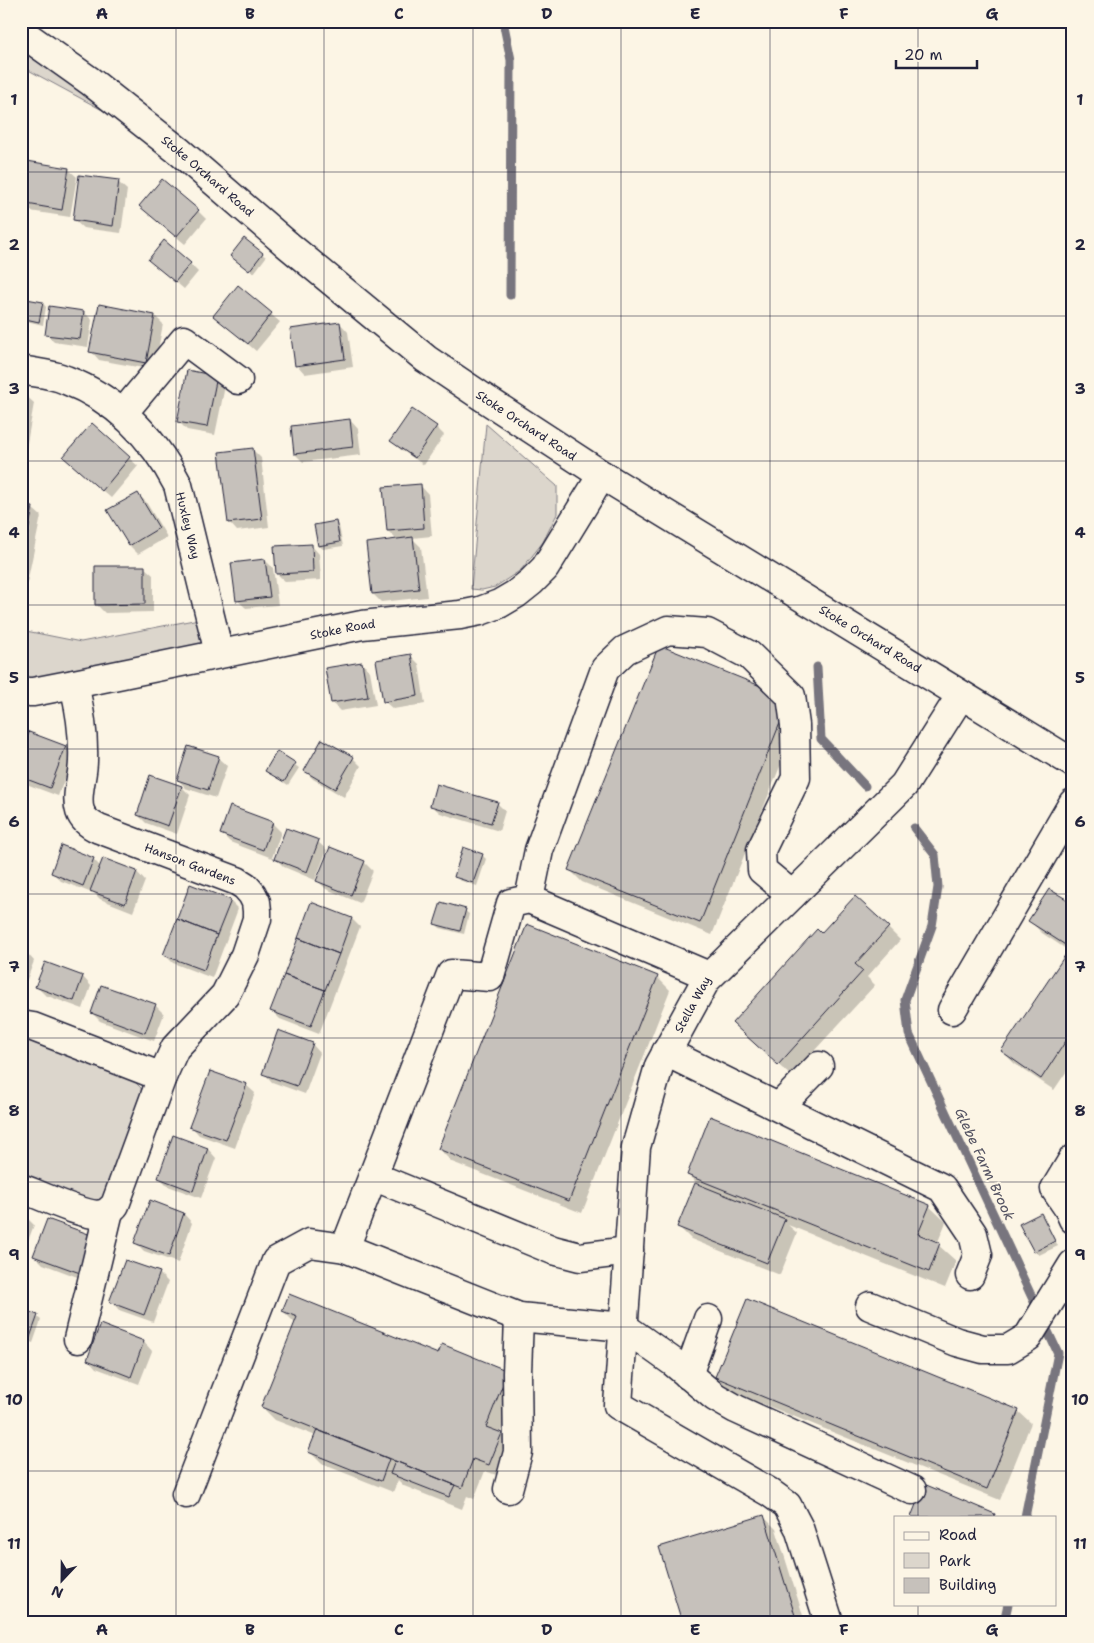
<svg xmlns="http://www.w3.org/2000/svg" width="1094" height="1643" font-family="'Shantell Sans',sans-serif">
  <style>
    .green { fill: #dcd6cc; stroke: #7f7c84 }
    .shadow { fill: #0003 }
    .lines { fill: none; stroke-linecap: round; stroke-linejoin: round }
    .stream { stroke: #78757e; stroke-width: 9 }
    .building { fill: #c6c1bb; stroke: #22223b }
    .minor-casing { stroke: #22223b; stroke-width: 31 }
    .minor { stroke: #fcf5e5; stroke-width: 28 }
    .grid { fill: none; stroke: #22223b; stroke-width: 1; stroke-opacity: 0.55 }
    .labels { text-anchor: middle; stroke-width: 4; stroke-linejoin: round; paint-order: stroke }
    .street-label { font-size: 12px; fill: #22223b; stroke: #fcf5e5 }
    .water-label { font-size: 14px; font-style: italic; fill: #545362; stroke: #fcf5e5 }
    .neatline { fill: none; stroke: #22223b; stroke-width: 2 }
    .grid-label { font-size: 16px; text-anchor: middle; font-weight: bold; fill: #22223b }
  </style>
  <rect width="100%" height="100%" fill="#fcf5e5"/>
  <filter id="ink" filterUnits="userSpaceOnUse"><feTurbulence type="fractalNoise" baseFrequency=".02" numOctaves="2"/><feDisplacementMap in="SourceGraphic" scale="10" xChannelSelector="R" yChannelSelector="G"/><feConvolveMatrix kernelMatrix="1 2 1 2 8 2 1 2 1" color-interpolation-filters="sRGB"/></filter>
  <g filter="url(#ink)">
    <path class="green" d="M21 32 180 152 21 66Z
      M486 424 557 486V514L543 542 521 570 495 587 482 590 471 589Z
      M209 617 219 653 21 692V630L81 642Z
      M21 1039 31 1040 131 1078 141 1088 142 1095 104 1197 97 1202 21 1180Z"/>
    <path class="shadow" d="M68 169 77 177 70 217 30 211 22 203Z
      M118 182 127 190 121 233 83 228 74 220Z
      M198 211 206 219 185 244 149 214Z
      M262 254 266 257 254 273 236 260Z
      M150 260 190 264 198 272 184 289Z
      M238 287 280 322 256 351 215 316Z
      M21 293 25 297V300L43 303 46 307 43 325 22 320 21 323Z
      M84 312 92 320 88 347 54 342 46 334Z
      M155 316 163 324 154 370 99 360 91 351Z
      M340 323 348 332 353 367 305 374 297 365Z
      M216 377 225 386 215 435 187 430 178 421Z
      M21 391 34 403 21 478Z
      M350 420 358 429 361 455 303 462 295 454Z
      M92 425 138 466 111 498 73 465Z
      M436 427 444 435 424 465 400 449 392 441Z
      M253 450 261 458 269 527 237 531 229 522Z
      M420 485 428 494 432 536 412 538 421 547 427 597 381 602 373 594 397 540 388 531 384 488Z
      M138 494 146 502 167 537 138 554 130 546Z
      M21 506 32 508 41 516 21 612Z
      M335 522 339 526 343 546 323 549 319 546Z
      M311 545 319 554 321 580 286 582 277 574Z
      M265 560 273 568 278 605 246 608 237 600Z
      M144 567 153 575V612L105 613 96 604Z
      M410 655 419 664 425 704 393 709 384 701Z
      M362 663 370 671 376 705 340 711 332 703 327 669Z
      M790 699 802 712 712 935 582 882 569 869Z
      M21 730 66 747 74 755 58 796 21 782Z
      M278 753 299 768 288 785 267 771Z
      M218 758 227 766 216 798 182 787 190 795 177 834 146 823 138 815 151 776 186 788 178 780Z
      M353 758 361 766 344 797 313 779 305 771Z
      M497 803 505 811 499 831 440 813 431 805Z
      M231 808 273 824 281 832 272 858 230 842 221 833Z
      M21 823 31 832 21 857Z
      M318 842 327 850 315 880 284 867 276 859Z
      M482 855 486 859 477 886 459 880 455 876Z
      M93 859 101 867 104 859 137 872 145 881 133 912 100 899 92 891V893L61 881 52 872Z
      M364 862 373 871 360 903 326 889 318 881Z
      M230 901 238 909 212 978 173 963 165 955Z
      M312 904 352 919 360 927 319 1034 280 1019 271 1010Z
      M1073 905V1062L1054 1090 1015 1064 1002 1051 1069 951 1042 933 1030 921Z
      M465 911 469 914 464 934 440 928 436 924Z
      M888 928 900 940 867 977 875 985 791 1076 746 1036 821 935Z
      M21 951 26 952 34 961 26 982 21 981Z
      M45 964 83 977 91 986 83 1009 45 995 37 987Z
      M657 977 670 990 582 1213 452 1162 439 1149Z
      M102 986 155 1005 164 1014 154 1041 100 1021 92 1013Z
      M312 1044 320 1053 305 1094 272 1082 264 1073Z
      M246 1085 255 1093 235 1148 199 1135 191 1126Z
      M174 1137 208 1149 216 1158 201 1198 168 1186 159 1177Z
      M688 1175 929 1206 946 1222 937 1244 956 1261 945 1288 788 1225 797 1233 780 1275 691 1239 679 1227 700 1186Z
      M150 1202 184 1214 192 1223 178 1263 144 1251 135 1242Z
      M21 1215 26 1217 34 1225 23 1254 21 1253Z
      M1040 1215 1044 1218 1058 1246 1039 1255 1035 1252 1021 1225Z
      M47 1220 88 1281 43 1264 34 1255Z
      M159 1273 168 1282 153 1322 119 1310 111 1301Z
      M21 1311 37 1317 41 1320 33 1343 21 1339Z
      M283 1311 439 1356 520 1385 500 1434 513 1447 502 1477 485 1471 474 1499 467 1496 462 1509 404 1486 398 1480 393 1492 322 1464 310 1452 316 1436 275 1420 262 1407 296 1324Z
      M101 1326 144 1342 152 1351 139 1384 96 1368 88 1359Z
      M716 1377 1018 1411 1031 1423 1000 1500 729 1390Z
      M763 1516 776 1529 805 1622H684Z"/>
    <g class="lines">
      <path class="stream" d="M503 21 511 60 510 295
        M817 667 821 739 865 786
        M914 828 935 855 938 887 932 926 905 1000 909 1034 1058 1353 1025 1517
        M1004 1622 1008 1604"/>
    </g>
    <path class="building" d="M27 161 69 168 62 210 21 203Z
      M79 175 119 180 113 226 73 220Z
      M162 179 199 210 176 237 139 206Z
      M244 238 263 253 249 271 230 256Z
      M164 240 191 263 175 282 148 260Z
      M238 285 272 313 248 344 213 316Z
      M21 298 43 302 39 322 21 318Z
      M99 304 155 315 146 363 89 352Z
      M49 306 84 311 80 339 45 335Z
      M340 322 345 359 295 366 290 329Z
      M187 370 217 376 207 427 177 422Z
      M412 409 437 426 415 458 390 441Z
      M350 419 353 447 294 454 291 426Z
      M92 423 130 457 102 491 63 457Z
      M253 448 262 519 228 523 219 452Z
      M421 484 424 528 387 531 383 487Z
      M138 493 159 528 129 546 107 510Z
      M21 505 33 507 23 557H21Z
      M336 521 340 542 318 546 314 525Z
      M413 537 419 589 372 594 366 543Z
      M312 544 313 572 276 574 274 546Z
      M265 559 270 597 236 601 231 563Z
      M95 566H145V604L95 605Z
      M659 645 790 698 700 923 568 870Z
      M411 654 418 696 383 702 376 660Z
      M362 662 368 697 331 703 325 668Z
      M21 729 29 732 21 753Z
      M29 732 66 746 50 788 21 777V753Z
      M322 739 354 757 335 789 304 771Z
      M188 746 219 756 208 790 177 780Z
      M277 751 296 763 284 782 265 771Z
      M150 775 182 786 168 826 137 815Z
      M436 784 498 802 491 823 430 806Z
      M230 806 273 822 263 850 220 834Z
      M286 828 319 840 307 872 274 859Z
      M61 845 94 858 83 886 51 873Z
      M330 847 365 861 351 895 316 881Z
      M463 847 483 854 473 883 454 877Z
      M103 858 137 871 125 904 90 891Z
      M190 884 231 900 217 935 177 919Z
      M1049 889 1073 903V1030L1041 1079 1001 1051 1070 948 1028 921Z
      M855 896 889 927 855 964 863 971 778 1065 732 1023 817 929 821 933Z
      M311 902 352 918 339 954 298 938Z
      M441 902 466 909 460 931 434 924Z
      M177 919 217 935 204 970 163 955Z
      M527 924 658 976 569 1201 438 1149Z
      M298 938 339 954 325 990 284 975Z
      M45 962 83 976 74 1001 35 987Z
      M284 975 325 990 311 1026 270 1011Z
      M101 985 156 1004 145 1033 91 1013Z
      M278 1030 313 1043 297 1086 262 1074Z
      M210 1071 247 1084 226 1140 189 1127Z
      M710 1116 930 1205 918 1234 940 1243 929 1272 687 1175Z
      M173 1135 208 1148 193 1191 158 1178Z
      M695 1183 785 1219 767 1263 677 1227Z
      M150 1200 184 1213 169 1256 134 1243Z
      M1041 1213 1055 1241 1034 1252 1019 1224Z
      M47 1219 94 1236 80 1273 33 1256Z
      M125 1260 160 1272 144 1315 109 1302Z
      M289 1294 438 1354 442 1344 508 1371 486 1427 502 1433 489 1465 473 1459 462 1488 261 1407 297 1317 282 1311Z
      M747 1299 1019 1410 987 1489 715 1377Z
      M21 1309 38 1315 29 1340 21 1337Z
      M100 1324 144 1341 131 1377 87 1360Z
      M317 1430 389 1459 381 1481 308 1452Z
      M395 1461 455 1485 449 1497 390 1474Z
      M924 1484 995 1514 994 1517H911Z
      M764 1515 797 1622H682L659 1547Z"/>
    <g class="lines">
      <defs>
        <g id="minor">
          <path id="s1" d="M21 32 90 81 180 152 289 246 426 359 481 396 602 475 1073 763"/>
          <path id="s2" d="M21 370C36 373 53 374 66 380 118 400 153 437 178 485L219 653"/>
          <path d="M123 413 184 340 238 380"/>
          <path id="s3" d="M21 692H33L74 684 362 625 460 615 480 611 499 604 516 594 531 582 545 568 602 475"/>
          <path d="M529 899 539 850 605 669 625 650 668 630 707 633 749 655 791 696 795 725 796 778 761 850 762 870 792 895"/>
          <path d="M709 976 529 899 511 903 490 977 451 974 345 1248 519 1317 624 1327 673 1362 715 1397 736 1409 912 1490"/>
          <path d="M952 1010 1073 803"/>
          <path d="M21 1025 33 1027 162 1077"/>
          <path d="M666 1052 942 1188 973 1234 978 1255 970 1275"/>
          <path d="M779 1107 819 1066"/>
          <path d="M1073 1159 1055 1189 1068 1208 1073 1219"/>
          <path d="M373 1176 553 1250 580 1257 629 1251"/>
          <path d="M21 1188C37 1194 88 1218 102 1214 108 1213 111 1209 115 1205L162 1077 175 1048 225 995 245 955 257 919V911L256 902 252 894 245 886 237 881 99 829C90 825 83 820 80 811 75 796 83 777 83 761 84 736 80 709 74 684"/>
          <path d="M870 1306 957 1342 983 1349H1008L1028 1337 1073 1264"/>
          <path d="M78 1339 109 1211"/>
          <path d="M688 1375 708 1319"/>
          <path d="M508 1489 518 1452 517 1373 519 1317"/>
          <path d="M186 1494 276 1261 309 1243 345 1248"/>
          <path id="s4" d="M829 1622 799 1528 787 1505 769 1492 618 1405 636 1147 659 1066 706 980 904 785 961 695"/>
        </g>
      </defs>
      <use href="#minor" class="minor-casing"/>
      <use href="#minor" class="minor"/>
    </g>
  </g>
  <path class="grid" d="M176 21V1622M324 21V1622M473 21V1622M621 21V1622M770 21V1622M918 21V1517M21 172H1073M21 316H1073M21 461H1073M21 605H1073M21 749H1073M21 894H1073M21 1038H1073M21 1182H1073M21 1327H1073M21 1471H1073M918 1604V1622"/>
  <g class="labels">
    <g class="street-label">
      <text dy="4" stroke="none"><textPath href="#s1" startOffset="236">Stoke Orchard Road</textPath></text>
      <text dy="4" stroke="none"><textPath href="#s1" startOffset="641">Stoke Orchard Road</textPath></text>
      <text dy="4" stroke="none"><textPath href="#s2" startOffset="245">Huxley Way</textPath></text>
      <text dy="4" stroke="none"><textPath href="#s3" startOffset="328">Stoke Road</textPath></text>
      <text dy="4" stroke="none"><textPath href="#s1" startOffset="1046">Stoke Orchard Road</textPath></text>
      <text transform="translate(190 864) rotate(21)" y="4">Hanson Gardens</text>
      <text dy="4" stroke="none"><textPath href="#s4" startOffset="734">Stella Way</textPath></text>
    </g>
    <g class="water-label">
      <text transform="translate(985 1164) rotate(65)" y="5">Glebe Farm Brook</text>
    </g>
  </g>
  <rect width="1094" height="1643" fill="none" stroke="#fcf5e5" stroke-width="55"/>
  <rect x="894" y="1516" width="162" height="90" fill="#fcf5e5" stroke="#a5a1a1"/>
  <rect x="904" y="1532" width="25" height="8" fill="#fcf5e5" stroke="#a5a1a1"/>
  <text x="939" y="1540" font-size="15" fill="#22223b">Road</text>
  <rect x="904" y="1553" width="25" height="15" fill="#dcd6cc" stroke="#a5a1a1"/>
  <text x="939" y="1566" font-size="15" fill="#22223b">Park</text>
  <rect x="904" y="1578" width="25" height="15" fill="#c6c1bb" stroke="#a5a1a1"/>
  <text x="939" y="1590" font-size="15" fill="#22223b">Building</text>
  <g transform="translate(62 1580) rotate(202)" stroke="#fcf5e5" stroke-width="4" paint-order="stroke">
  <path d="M0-4L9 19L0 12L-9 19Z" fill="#22223b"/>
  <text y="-8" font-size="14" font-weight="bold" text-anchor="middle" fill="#22223b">N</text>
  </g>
  <path d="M896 60v8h81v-8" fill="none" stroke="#22223b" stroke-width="2.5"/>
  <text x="904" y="60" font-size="15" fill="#22223b" stroke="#fcf5e5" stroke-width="4" paint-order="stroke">20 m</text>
  <rect x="28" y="28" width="1038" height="1588" class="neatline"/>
  <g class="grid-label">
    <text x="102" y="19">A</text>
    <text x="250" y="19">B</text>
    <text x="399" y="19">C</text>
    <text x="547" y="19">D</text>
    <text x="695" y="19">E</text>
    <text x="844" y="19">F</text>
    <text x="992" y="19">G</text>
    <text x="14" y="105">1</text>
    <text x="1080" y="105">1</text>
    <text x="14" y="250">2</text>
    <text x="1080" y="250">2</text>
    <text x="14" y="394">3</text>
    <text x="1080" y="394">3</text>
    <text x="14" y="538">4</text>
    <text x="1080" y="538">4</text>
    <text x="14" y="683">5</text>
    <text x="1080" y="683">5</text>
    <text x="14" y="827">6</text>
    <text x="1080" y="827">6</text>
    <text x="14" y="972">7</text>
    <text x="1080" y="972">7</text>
    <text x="14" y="1116">8</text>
    <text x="1080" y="1116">8</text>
    <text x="14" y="1260">9</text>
    <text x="1080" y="1260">9</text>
    <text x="14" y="1405">10</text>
    <text x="1080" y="1405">10</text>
    <text x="14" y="1549">11</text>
    <text x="1080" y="1549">11</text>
    <text x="102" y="1635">A</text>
    <text x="250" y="1635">B</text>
    <text x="399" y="1635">C</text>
    <text x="547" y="1635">D</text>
    <text x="695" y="1635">E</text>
    <text x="844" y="1635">F</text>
    <text x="992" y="1635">G</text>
  </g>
</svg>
